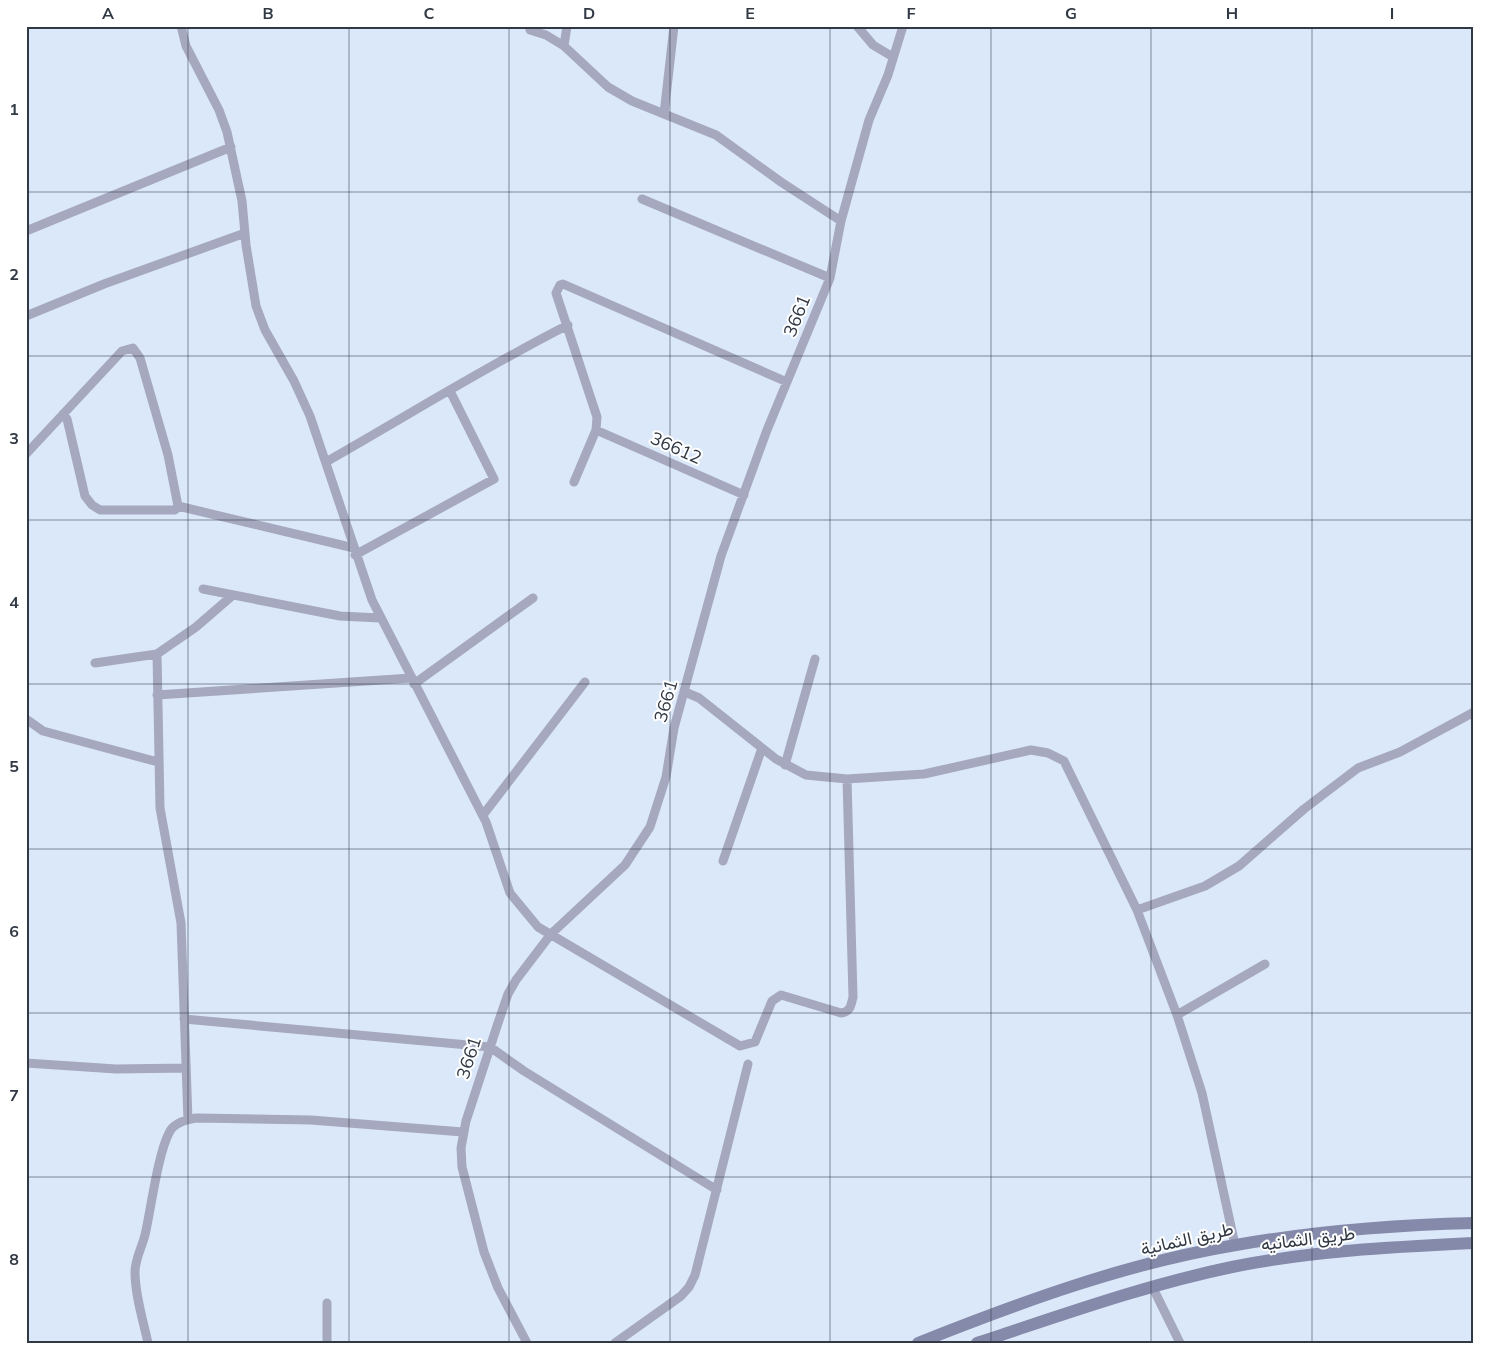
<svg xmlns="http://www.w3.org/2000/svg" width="1500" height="1369" font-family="Mulish,Vazirmatn,sans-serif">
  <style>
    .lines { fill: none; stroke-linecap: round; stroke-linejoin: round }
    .street { stroke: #a5a8bf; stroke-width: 9 }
    .secondary { stroke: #858aaa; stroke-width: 12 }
    .grid { fill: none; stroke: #313945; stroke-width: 1; stroke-opacity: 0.55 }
    .labels { text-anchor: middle; stroke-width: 4; stroke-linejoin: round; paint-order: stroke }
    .street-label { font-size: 18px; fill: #313945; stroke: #fff }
    .neatline { fill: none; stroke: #313945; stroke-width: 2 }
    .grid-label { font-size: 16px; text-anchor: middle; font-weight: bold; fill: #313945 }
  </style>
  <rect width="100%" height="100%" fill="#dbe8f9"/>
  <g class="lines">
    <path class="street" d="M181 26 186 46 219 110 227 132 242 201 246 245 256 306 265 330 294 381 310 416 372 600 486 822 510 893 538 927 740 1046 755 1042 772 1001 781 995 841 1013C850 1012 851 1006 853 997L847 779
      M857 26 873 45 893 57
      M530 30 546 35 564 46 608 87 632 101 716 135 781 182 841 221
      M564 46 567 26
      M664 114 674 26
      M642 199 830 278
      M26 231 231 147
      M26 316 104 284 245 233
      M63 414 67 419 85 496 92 505 100 510H175L178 506 354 548
      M596 430 744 495
      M26 454 122 351 133 348 140 358 168 455 178 506
      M326 462C407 416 485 367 568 325
      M574 482 596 430 597 417 556 293 560 285 563 284 787 382
      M355 555 494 479 450 391
      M203 589 340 616 380 618
      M157 654 160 808 181 923 188 1120
      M95 663 157 654 196 627 233 595
      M414 684 533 598
      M685 692 699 698 776 759 806 775 847 779 924 774 1031 750 1048 753 1064 761 1137 910 1177 1015 1202 1093 1235 1245
      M157 695 411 678
      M26 719 43 731 158 762
      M785 765 815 659
      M483 815 585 682
      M723 861 762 748
      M1137 910 1205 886 1239 866 1304 809 1358 768 1400 752 1474 712
      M1177 1015 1265 964
      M184 1019 490 1047 524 1071 717 1190
      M26 1063 116 1069 186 1068
      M1152 1286 1180 1343
      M148 1343C143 1320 135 1295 135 1272 135 1259 142 1247 145 1235 151 1209 158 1152 170 1131 175 1122 187 1120 196 1118L311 1120 463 1132
      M327 1343V1303
      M527 1343 498 1288 484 1252 462 1167 461 1148 466 1121 497 1026 508 994 516 980 551 934 625 865 650 827 666 777 674 728 721 556 767 430 830 278 841 221 869 120 888 75 903 26
      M615 1343 681 1296 689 1287 695 1275 748 1064"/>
    <path class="secondary" d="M918 1343C1021 1302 1127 1263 1236 1245 1315 1231 1394 1225 1474 1223
      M977 1343C1062 1315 1145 1285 1232 1267 1311 1251 1393 1247 1474 1243"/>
  </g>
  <path class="grid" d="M188 26V1343M349 26V1343M509 26V1343M670 26V1343M830 26V1343M991 26V1343M1151 26V1343M1312 26V1343M26 192H1474M26 356H1474M26 520H1474M26 684H1474M26 849H1474M26 1013H1474M26 1177H1474"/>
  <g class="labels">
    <g class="street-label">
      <text transform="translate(797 316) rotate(-68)" y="6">3661</text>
      <text transform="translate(676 448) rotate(24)" y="6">36612</text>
      <text transform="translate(666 701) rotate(-74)" y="6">3661</text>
      <text transform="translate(469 1058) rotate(-72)" y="6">3661</text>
      <text transform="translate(1187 1239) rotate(-13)" y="6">طريق الثمانية</text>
      <text transform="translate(1308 1239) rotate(-7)" y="6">طريق الثمانيه</text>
    </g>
  </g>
  <rect width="1500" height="1369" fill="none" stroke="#ffffff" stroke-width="55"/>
  <rect x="28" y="28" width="1444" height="1314" class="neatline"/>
  <g class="grid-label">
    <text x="108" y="19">A</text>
    <text x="268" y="19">B</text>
    <text x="429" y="19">C</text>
    <text x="589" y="19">D</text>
    <text x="750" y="19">E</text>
    <text x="911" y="19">F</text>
    <text x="1071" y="19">G</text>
    <text x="1232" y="19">H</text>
    <text x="1392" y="19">I</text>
    <text x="14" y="115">1</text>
    <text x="14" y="280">2</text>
    <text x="14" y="444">3</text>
    <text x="14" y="608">4</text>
    <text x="14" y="772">5</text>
    <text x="14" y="937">6</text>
    <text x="14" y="1101">7</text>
    <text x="14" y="1265">8</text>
  </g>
</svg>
